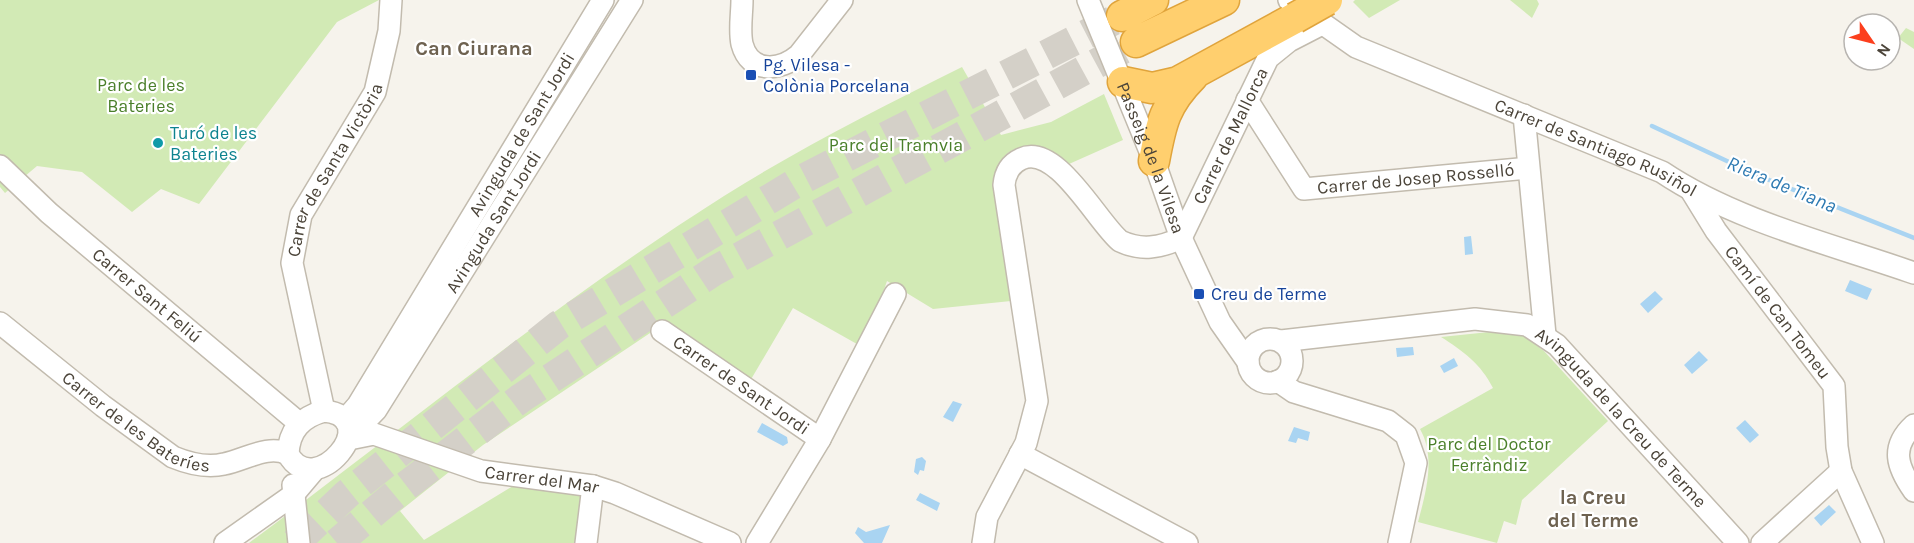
<svg xmlns="http://www.w3.org/2000/svg" width="1914" height="543" font-family="Karla,sans-serif">
  <style>
    .green { fill: #d2eab5 }
    .water { fill: #a9d4f2 }
    .lines { fill: none; stroke-linecap: round; stroke-linejoin: round }
    .stream { stroke: #a9d4f2; stroke-width: 4.5 }
    .highway-tunnel { stroke: #d4d0c8; stroke-width: 30; stroke-dasharray: 30 15; stroke-linecap: butt }
    .minor-casing { stroke: #c2bbae; stroke-width: 24 }
    .highway-casing { stroke: #e0a43c; stroke-width: 33 }
    .minor { stroke: #fff; stroke-width: 21 }
    .highway { stroke: #ffcf6e; stroke-width: 30 }
    .highway-bridge-casing { stroke: #e0a43c; stroke-width: 33; stroke-linecap: butt }
    .highway-bridge { stroke: #ffcf6e; stroke-width: 30 }
    .transit-dot { fill: #1a4fb4; stroke: #fff; stroke-width: 2 }
    .culture-dot { fill: #0f9aa8; stroke: #fff; stroke-width: 2 }
    .labels { text-anchor: middle; stroke-width: 4.5; stroke-linejoin: round; paint-order: stroke }
    .transit-label { font-size: 18px; fill: #164399; stroke: #fff; text-anchor: start }
    .park-label { font-size: 18px; fill: #4a7f2a; stroke: #fff }
    .culture-label { font-size: 18px; fill: #0d838f; stroke: #fff; text-anchor: start }
    .street-label { font-size: 18px; fill: #4b4439; stroke: #fff }
    .neighbourhood-label { font-size: 20px; font-weight: bold; fill: #6e6250; stroke: #fff }
    .water-label { font-size: 20px; font-style: italic; fill: #2e7ab2; stroke: #fff }
  </style>
  <rect width="100%" height="100%" fill="#f6f3ec"/>
  <path class="green" d="M0 0H379L337 22 199 204 161 189 132 212 82 172 37 166 5 193 0 187Z
    M1355 0H1400L1369 18 1353 2Z
    M1510 0H1537L1539 4 1532 18Z
    M1906 28 1914 32V49L1898 38Z
    M962 67 1001 135 1051 122 1104 94 1123 140 1069 164C1038 136 992 140 995 190L1011 301 933 309 887 281 864 348 793 308 750 381 665 323 483 445 400 511 424 540 513 486 581 493 576 543H249C406 426 558 301 724 196 800 148 882 107 962 67Z
    M1499 331 1524 336 1544 351 1608 421 1522 500 1516 525 1504 521 1497 543 1418 522C1426 492 1436 457 1420 429L1493 388C1481 364 1463 351 1441 337Z"/>
  <path class="water" d="M1471 236 1473 254 1465 255 1464 237Z
    M1850 280 1872 289 1867 300 1845 291Z
    M1655 291 1663 299 1648 313 1640 304Z
    M1413 347 1414 355 1397 357 1396 348Z
    M1699 351 1708 360 1692 374 1684 365Z
    M1454 358 1458 366 1444 373 1440 366Z
    M953 401 962 404 953 422 943 417Z
    M1745 420 1759 435 1750 443 1736 428Z
    M762 423 787 437 788 443 783 446 757 432Z
    M1294 427 1310 432 1308 441 1298 438 1296 443 1288 441Z
    M922 457 926 461 924 471 920 470 918 475 914 472 916 459Z
    M920 493 940 503 937 511 916 500Z
    M1829 505 1836 512 1821 526 1814 518Z
    M890 525 882 543H864L855 533 858 527 866 532Z"/>
  <g class="lines">
    <path class="stream" d="M1652 126 1759 176 1914 238"/>
    <path class="highway-tunnel" d="M295 543 347 494 559 325 801 180 1122 16
      M337 543 398 492 521 398 714 271 1136 42"/>
    <defs>
      <g id="minor">
        <path d="M742 0C742 14 739 30 742 44 750 74 780 71 799 55L842 0"/>
        <path id="s1" d="M1088 0 1154 161 1181 238 1220 322 1248 362"/>
        <path id="s2" d="M1289 0 1356 47 1662 172C1735 221 1831 244 1914 273"/>
        <path id="s3" d="M1247 100 1304 189 1528 168"/>
        <path d="M1524 115 1545 335"/>
        <path id="s4" d="M0 166 49 213 299 423"/>
        <path id="s5" d="M1692 192 1716 231 1834 386 1837 447 1841 471 1873 543"/>
        <path id="s6" d="M0 323 103 406 173 457C190 464 207 468 224 464 245 460 268 444 288 454"/>
        <path id="s7" d="M662 331 820 439"/>
        <circle cx="1270" cy="361" r="22"/>
        <path id="s8" d="M1281 341 1475 319 1527 325 1557 345 1738 543"/>
        <path d="M1278 381 1294 392 1388 421 1406 435 1416 463 1399 543"/>
        <path id="s9" d="M324 411 292 263 301 215 375 92 389 31 391 0"/>
        <path d="M324 411C387 417 314 503 288 454 289 430 302 417 324 411Z"/>
        <path id="s10" d="M345 420 358 405 603 0"/>
        <path d="M1914 425C1890 447 1897 467 1914 491"/>
        <path id="s11" d="M348 439 376 410 632 0"/>
        <path id="s12" d="M349 439 374 434 481 471 593 486 615 493 730 543"/>
        <path d="M1020 454 1187 543"/>
        <path d="M293 485 299 543"/>
        <path d="M225 543 293 495 315 469"/>
        <path d="M586 543 593 486"/>
        <path d="M757 543 820 439 895 294"/>
        <path id="s13" d="M983 543 987 517 1026 443 1037 401 1004 185C1005 174 1010 164 1021 159 1056 142 1097 222 1120 241 1141 251 1160 248 1181 238L1268 58 1289 41 1322 24"/>
        <path d="M1762 543 1841 471"/>
      </g>
      <path id="highway" d="M1122 16 1153 0
        M1136 42 1224 0
        M1123 82 1152 88 1178 82 1295 18
        M1154 161C1161 123 1165 104 1193 76"/>
    </defs>
    <use href="#minor" class="minor-casing"/>
    <use href="#highway" class="highway-casing"/>
    <use href="#minor" class="minor"/>
    <use href="#highway" class="highway"/>
    <defs>
      <path id="highway-bridge" d="M1295 18 1327 0"/>
    </defs>
    <use href="#highway-bridge" class="highway-bridge-casing"/>
    <use href="#highway-bridge" class="highway-bridge"/>
  </g>
  <g class="transit-dot">
    <rect x="745" y="69" width="12" height="12" rx="3"/>
    <rect x="1193" y="288" width="12" height="12" rx="3"/>
  </g>
  <circle class="culture-dot" cx="158" cy="143" r="6"/>
  <g class="labels">
    <g class="transit-label">
      <text x="763" y="71">Pg. Vilesa -<tspan x="763" dy="21">Colònia Porcelana</tspan></text>
      <text x="1211" y="300">Creu de Terme</text>
    </g>
    <g class="park-label">
      <text x="141" y="91">Parc de les<tspan x="141" dy="21">Bateries</tspan></text>
      <text x="896" y="151">Parc del Tramvia</text>
      <text x="1489" y="450">Parc del Doctor<tspan x="1489" dy="21">Ferràndiz</tspan></text>
    </g>
    <g class="culture-label">
      <text x="170" y="139">Turó de les<tspan x="170" dy="21">Bateries</tspan></text>
    </g>
    <g class="street-label">
      <text dy="6" stroke="none"><textPath href="#s10" startOffset="336">Avinguda de Sant Jordi</textPath></text>
      <text dy="6" stroke="none"><textPath href="#s13" startOffset="717">Carrer de Mallorca</textPath></text>
      <text dy="6" stroke="none"><textPath href="#s2" startOffset="342">Carrer de Santiago Rusiñol</textPath></text>
      <text dy="6" stroke="none"><textPath href="#s1" startOffset="170">Passeig de la Vilesa</textPath></text>
      <text dy="6" stroke="none"><textPath href="#s9" startOffset="255">Carrer de Santa Victòria</textPath></text>
      <text dy="6" stroke="none"><textPath href="#s3" startOffset="218">Carrer de Josep Rosselló</textPath></text>
      <text dy="6" stroke="none"><textPath href="#s11" startOffset="262">Avinguda Sant Jordi</textPath></text>
      <text dy="6" stroke="none"><textPath href="#s4" startOffset="196">Carrer Sant Feliú</textPath></text>
      <text dy="6" stroke="none"><textPath href="#s5" startOffset="148">Camí de Can Tomeu</textPath></text>
      <text dy="6" stroke="none"><textPath href="#s7" startOffset="96">Carrer de Sant Jordi</textPath></text>
      <text dy="6" stroke="none"><textPath href="#s6" startOffset="170">Carrer de les Bateríes</textPath></text>
      <text dy="6" stroke="none"><textPath href="#s8" startOffset="380">Avinguda de la Creu de Terme</textPath></text>
      <text dy="6" stroke="none"><textPath href="#s12" startOffset="200">Carrer del Mar</textPath></text>
    </g>
    <g class="neighbourhood-label">
      <text x="474" y="55">Can Ciurana</text>
      <text x="1593" y="504">la Creu<tspan x="1593" dy="23">del Terme</tspan></text>
    </g>
    <g class="water-label">
      <text transform="translate(1782 184) rotate(23)" y="7">Riera de Tiana</text>
    </g>
  </g>
  <g transform="translate(1872 42) rotate(125)"><circle r="28" fill="#ffffff" stroke="#b7b4b0" stroke-width="1.5"/>
  <path d="M0-4.5L10 22L0 15L-10 22Z" fill="#fc3f1d"/>
  <text y="-9" font-size="16" font-weight="bold" text-anchor="middle" fill="#4b4439">N</text>
  </g>
</svg>
